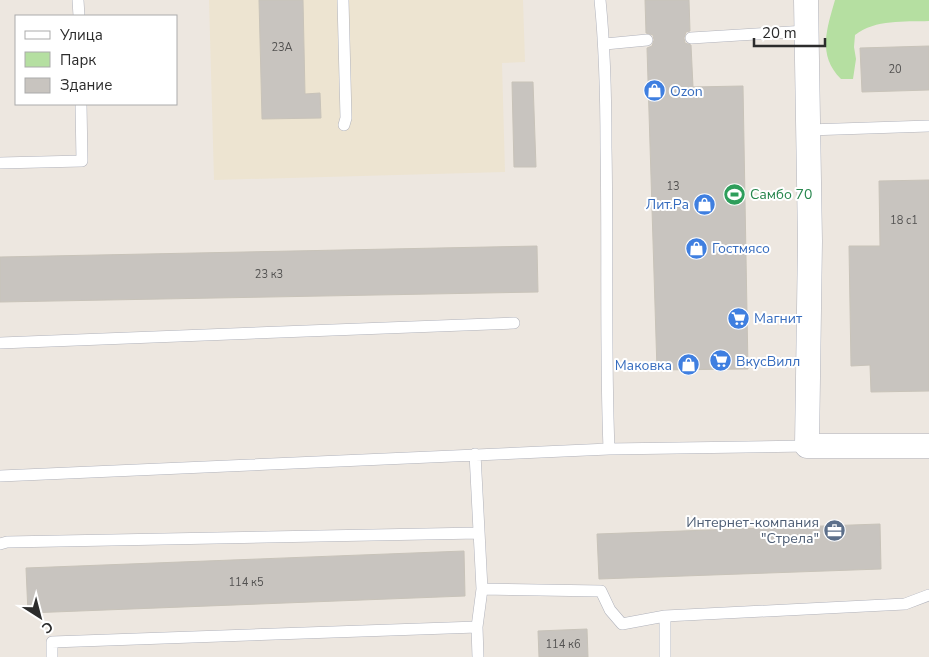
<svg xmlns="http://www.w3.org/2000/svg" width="929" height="657" font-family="'Nunito Sans',sans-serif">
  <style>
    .education { fill: #ede4d1 }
    .green { fill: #b5dfa1 }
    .building { fill: #c8c4bf; stroke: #c8c3b9 }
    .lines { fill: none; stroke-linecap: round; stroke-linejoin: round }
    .service-casing { stroke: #b0b2bb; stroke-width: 12 }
    .minor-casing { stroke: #b0b2bb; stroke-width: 25 }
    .service { stroke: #fff; stroke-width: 11 }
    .minor { stroke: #fff; stroke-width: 24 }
    .labels { text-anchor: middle; stroke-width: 4; stroke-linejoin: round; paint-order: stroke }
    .number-label { font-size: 11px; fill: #535251 }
    .shop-label { font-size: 14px; fill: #366cbe; stroke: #fff; text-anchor: start }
    .leisure-label { font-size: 14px; fill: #27864d; stroke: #fff; text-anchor: start }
    .service-label { font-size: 14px; fill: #4e5e75; stroke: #fff; text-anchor: end }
  </style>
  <rect width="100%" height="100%" fill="#ede7e0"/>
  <path class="education" d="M209 0H523L525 62 502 63 505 172 214 180Z"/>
  <path class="green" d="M835 0H929V21C904 22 876 19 855 35L854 47 856 59 853 79H841C817 55 827 28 835 0Z"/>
  <path class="building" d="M259 0H303L305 94 320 93 321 118 262 119Z
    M645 0H689L690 31 686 32 684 38 685 43 691 45 693 87 743 86 748 369 657 370 647 48 652 46 654 40 653 35 646 33Z
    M929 46V90L862 92 860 48Z
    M512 82H533L536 167H514Z
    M929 180V391L871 392 870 365 851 366 849 246H880L879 181Z
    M537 246 538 292 0 302V257Z
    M880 524 881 569 599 579 597 534Z
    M464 551 465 596 28 613 26 568Z
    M587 629 588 657H539L538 631Z"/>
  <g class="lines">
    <defs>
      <path id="service" d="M78 0 79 16
        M343 0 346 118 344 125
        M600 0C605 49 606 99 606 148 608 248 605 349 609 449
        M691 38 806 31
        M605 44 647 40
        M808 130 929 126
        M0 163 82 161 81 104
        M0 343 514 323
        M475 454 482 589 601 591 610 610 622 624 665 616 905 604 929 595
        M0 476 609 449 807 446
        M0 544 7 542 479 533
        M665 616V657
        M52 657V642L477 627
        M478 657 477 627 482 589"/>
      <path id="minor" d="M806 0 810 241 807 446H929"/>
    </defs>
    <use href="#service" class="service-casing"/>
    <use href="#minor" class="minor-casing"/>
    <use href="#service" class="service"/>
    <use href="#minor" class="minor"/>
  </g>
  <defs>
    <symbol id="shop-disc" viewBox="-11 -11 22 22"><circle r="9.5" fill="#3f7fe0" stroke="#fff"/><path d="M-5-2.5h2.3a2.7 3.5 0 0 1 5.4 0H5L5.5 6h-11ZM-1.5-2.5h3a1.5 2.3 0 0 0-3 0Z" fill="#fff"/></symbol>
    <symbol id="stadium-disc" viewBox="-11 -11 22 22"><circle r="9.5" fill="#2e9e5b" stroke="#fff"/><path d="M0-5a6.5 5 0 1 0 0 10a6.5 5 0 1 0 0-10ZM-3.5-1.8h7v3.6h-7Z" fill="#fff"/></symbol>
    <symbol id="supermarket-disc" viewBox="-11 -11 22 22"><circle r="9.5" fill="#3f7fe0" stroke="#fff"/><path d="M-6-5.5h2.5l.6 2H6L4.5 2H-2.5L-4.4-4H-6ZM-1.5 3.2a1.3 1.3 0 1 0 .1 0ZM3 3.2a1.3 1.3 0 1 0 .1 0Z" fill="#fff"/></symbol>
    <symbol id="office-disc" viewBox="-11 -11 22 22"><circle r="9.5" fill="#5c6f8a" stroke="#fff"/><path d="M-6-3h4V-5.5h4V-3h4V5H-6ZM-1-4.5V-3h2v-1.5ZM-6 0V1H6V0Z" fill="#fff"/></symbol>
  </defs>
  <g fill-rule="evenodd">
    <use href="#shop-disc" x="642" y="78" width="25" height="25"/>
    <use href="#stadium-disc" x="722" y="182" width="25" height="25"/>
    <use href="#shop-disc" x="692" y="192" width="25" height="25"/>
    <use href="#shop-disc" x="684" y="236" width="25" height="25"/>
    <use href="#supermarket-disc" x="726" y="306" width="25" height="25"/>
    <use href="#supermarket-disc" x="708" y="348" width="25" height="25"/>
    <use href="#shop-disc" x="676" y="352" width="25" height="25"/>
    <use href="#office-disc" x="822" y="518" width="25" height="25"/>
  </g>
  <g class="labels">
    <g class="number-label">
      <text x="282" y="51">23А</text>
      <text x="895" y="73">20</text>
      <text x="673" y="190">13</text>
      <text x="904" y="224">18 с1</text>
      <text x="269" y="278">23 к3</text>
      <text x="246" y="586">114 к5</text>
      <text x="563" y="648">114 к6</text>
    </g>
    <g class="shop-label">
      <text x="670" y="96">Ozon</text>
      <text x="689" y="209" text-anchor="end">Лит.Ра</text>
      <text x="712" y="253">Гостмясо</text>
      <text x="754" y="323">Магнит</text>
      <text x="736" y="366">ВкусВилл</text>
      <text x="672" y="370" text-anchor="end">Маковка</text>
    </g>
    <g class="leisure-label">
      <text x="750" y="199">Самбо 70</text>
    </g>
    <g class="service-label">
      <text x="819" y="527">Интернет-компания<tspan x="819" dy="16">"Стрела"</tspan></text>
    </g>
  </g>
  <rect x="15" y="15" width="162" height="90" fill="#ffffff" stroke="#ababab"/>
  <rect x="25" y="31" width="25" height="8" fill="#ffffff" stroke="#ababab"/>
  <text x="60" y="40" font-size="15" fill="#2c2c2c">Улица</text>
  <rect x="25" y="52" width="25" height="15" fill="#b5dfa1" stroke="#ababab"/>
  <text x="60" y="65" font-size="15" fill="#2c2c2c">Парк</text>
  <rect x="25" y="78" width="25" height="15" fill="#c8c4bf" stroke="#ababab"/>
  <text x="60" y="90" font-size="15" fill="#2c2c2c">Здание</text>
  <g transform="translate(40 617) rotate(144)" stroke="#ffffff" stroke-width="4" paint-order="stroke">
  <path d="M0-4L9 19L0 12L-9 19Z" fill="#2c2c2c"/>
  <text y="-8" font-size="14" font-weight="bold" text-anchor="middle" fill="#2c2c2c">С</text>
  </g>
  <path d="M754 38v8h71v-8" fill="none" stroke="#2c2c2c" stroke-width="2.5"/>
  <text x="762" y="38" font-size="15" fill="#2c2c2c" stroke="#ffffff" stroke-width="4" paint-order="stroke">20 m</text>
</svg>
